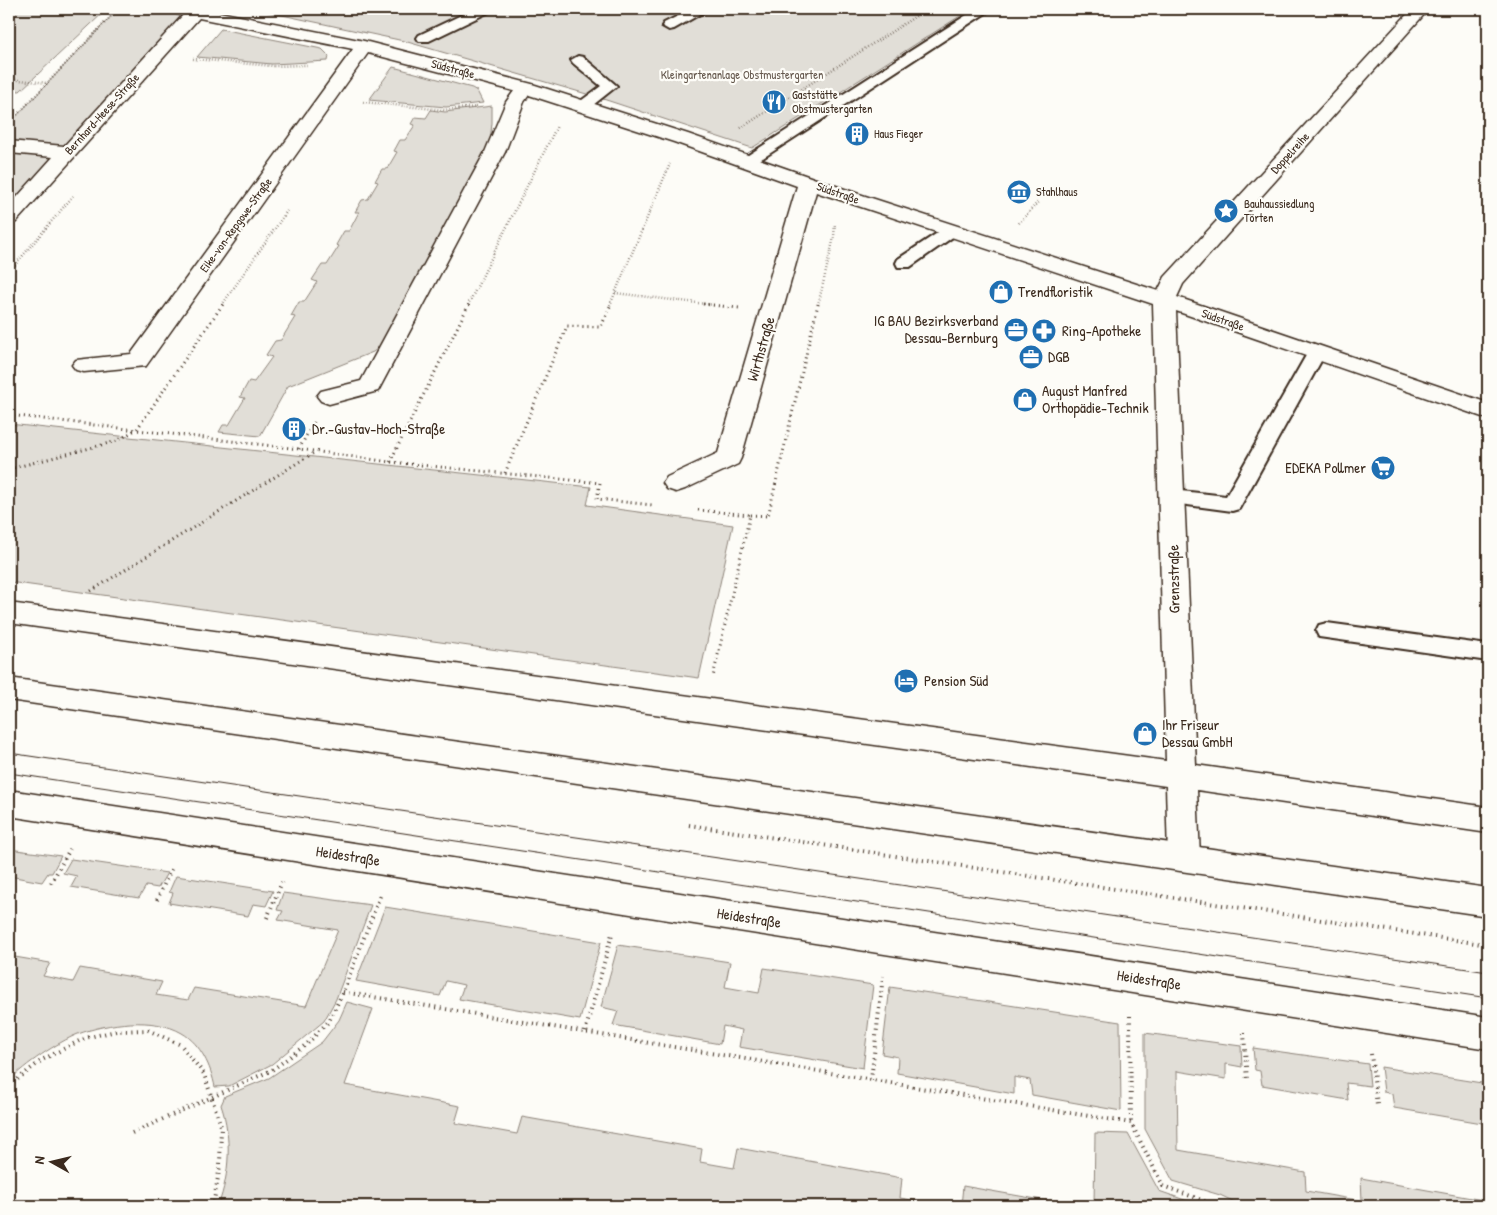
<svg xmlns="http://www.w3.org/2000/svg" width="1497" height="1215" font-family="'Patrick Hand',sans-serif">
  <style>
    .green { fill: #e1ded7; stroke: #8e847a }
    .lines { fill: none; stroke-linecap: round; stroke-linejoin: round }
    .service-casing { stroke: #3b2a1e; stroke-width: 4 }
    .minor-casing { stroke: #3b2a1e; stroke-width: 3 }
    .tertiary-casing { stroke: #3b2a1e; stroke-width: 3 }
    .path-far2 { stroke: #3b2a1e; stroke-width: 2.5; stroke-dasharray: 0.5 2.5; stroke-linecap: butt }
    .path-far1 { stroke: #3b2a1e; stroke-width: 3; stroke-dasharray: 1 4; stroke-linecap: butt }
    .path { stroke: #3b2a1e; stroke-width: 4; stroke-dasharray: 1 4.5; stroke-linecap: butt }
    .service { fill: #fdfcf7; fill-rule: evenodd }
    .minor { fill: #fdfcf7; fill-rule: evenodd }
    .tertiary { fill: #fdfcf7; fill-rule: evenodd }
    .tram { stroke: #3b2a1e; stroke-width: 1 }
    .labels { text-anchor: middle; stroke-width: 4.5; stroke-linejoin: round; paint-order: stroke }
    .far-street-label { font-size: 12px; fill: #3b2a1e; stroke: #fdfcf7 }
    .far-park-label { font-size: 12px; fill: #64574c; stroke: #fdfcf7 }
    .far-poi-label { font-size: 12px; fill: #3b2a1e; stroke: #fdfcf7; text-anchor: start }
    .poi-label { font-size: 15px; fill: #3b2a1e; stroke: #fdfcf7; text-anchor: start }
    .street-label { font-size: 15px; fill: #3b2a1e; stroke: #fdfcf7 }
  </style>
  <rect width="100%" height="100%" fill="#fdfcf7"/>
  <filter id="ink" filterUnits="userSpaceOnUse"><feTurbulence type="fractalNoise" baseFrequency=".02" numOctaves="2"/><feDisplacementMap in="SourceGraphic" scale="10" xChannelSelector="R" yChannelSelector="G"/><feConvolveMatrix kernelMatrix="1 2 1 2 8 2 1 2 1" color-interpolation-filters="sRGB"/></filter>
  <g filter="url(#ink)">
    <path class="green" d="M9 9H101L106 10 20 91 9 90Z
      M118 9H179L195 12 9 217V124Z
      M254 9H971L752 148 597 97 404 41Z
      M221 29 322 49 329 56 328 61 272 64 197 57Z
      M393 67 472 88 477 91 483 103 446 107 369 100Z
      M492 106V123L489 151 381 346 373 352 288 386 260 436 219 432 223 425H229L245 398 240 397 249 381 254 382 272 357 266 355 275 341 281 340 295 317 291 316 299 302H304L317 282 312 280 322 265H327L339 246 336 245 344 231H349L359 212H355L362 200 368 199 378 182 375 181 382 169H387L397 152 394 151 400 140H405L415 125 411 124 415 117 426 118 431 110 445 112Z
      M9 424 591 487 587 505 733 525 699 678 9 582Z
      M9 849 61 856 52 873H48L42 882 9 876Z
      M71 859 167 873 158 888 146 886 139 898 71 887 77 876 63 873Z
      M176 876 273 891 266 906 253 904 248 916 169 903 173 893 169 892Z
      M283 893 371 905 336 999 324 1021 272 1064 229 1086 215 1087C211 1067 201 1044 182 1033 153 1016 108 1023 78 1034 58 1042 24 1065 9 1081V956L50 963 43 976 73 982 80 968 162 982 156 995 188 1000 194 988 306 1006 338 930 278 920 283 911 277 910Z
      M385 907 601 942 580 1020 459 999 464 985 446 981 440 996 356 981Z
      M618 945 730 962 725 987 759 993 764 968 873 985 863 1068 739 1047 742 1030 723 1026 720 1044 613 1025 618 1011 601 1007Z
      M890 987 1120 1022 1121 1111 1032 1095 1030 1080 1014 1077V1094L897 1073 898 1057 882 1054Z
      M347 1002 373 1009 345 1085 460 1106 455 1123 517 1134 522 1117 702 1149 700 1162 734 1168 738 1148 902 1178 900 1198 947 1206H218C230 1174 232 1137 221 1105L225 1096 269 1078 322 1042 339 1020Z
      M1145 1033 1241 1046 1242 1067 1226 1064V1079L1177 1071 1178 1150 1305 1172 1306 1191 1362 1201 1361 1178 1488 1201V1206H1243L1220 1195 1173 1181 1145 1129Z
      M1253 1048 1368 1064 1370 1086 1346 1083 1348 1100 1262 1085 1260 1071 1255 1070Z
      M1381 1067 1488 1084V1124L1394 1108 1392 1094 1384 1092Z
      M1095 1133 1128 1134 1159 1191 1202 1206H1094Z
      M963 1186 1076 1206H961Z"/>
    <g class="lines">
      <defs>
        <path id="service" d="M474 9H491L489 12 429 41H419L417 38 419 35Z
          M692 9H709L674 29 669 30 662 26 664 23Z
          M976 9H992L752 165H742L739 162 742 159Z
          M578 56 583 57 617 86 588 109H578L576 106 578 103 601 86 573 63 571 60Z
          M951 226 957 228 959 231 957 234 910 267H898L896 263 898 259 945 228Z
          M1317 346 1323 348 1326 352 1239 509 1232 511 1165 502 1162 497 1165 492 1172 490 1226 496 1308 352 1311 348Z
          M1327 623 1488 645V661L1319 637 1316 631 1319 625Z"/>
        <path id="minor" d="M171 9H204L364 41 532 84 688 134 856 193 1158 291 1165 277 1412 9H1429L1183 284 1177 297 1488 403V419L1176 311 1196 765 1488 807V833L1197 790 1200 857 1195 867 1184 871 1173 867 1168 857 1166 786 9 623V603L1166 761 1153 304 816 192 741 458 738 464 685 489 676 492 667 489 663 483 667 477 718 453 797 186 674 142 529 95 524 102 505 152 378 391 329 404 321 401 317 396 321 391 361 381 485 152 506 102 514 91 368 53 146 366 84 372 76 370 72 365 76 360 131 354 353 49 199 18 16 222 9 224V206L53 157 9 153V141L64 146 183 15 173 13Z
          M9 790 1488 1017V1049L9 816Z"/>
        <path id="tertiary" d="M9 678 1488 888V916L9 700Z"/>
      </defs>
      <use href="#service" class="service-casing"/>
      <use href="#minor" class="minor-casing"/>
      <use href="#tertiary" class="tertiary-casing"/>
      <path class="path-far2" d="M125 9 151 13
        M193 59 274 66 307 65
        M9 79 48 83
        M363 102 445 110 477 107
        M13 119 118 9
        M741 128 927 9
        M1019 223 1039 201
        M9 272 73 196
        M615 293 714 305
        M222 305 287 211
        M468 305 557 126
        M610 305 670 164
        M818 305 834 237 835 223"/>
      <path class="path-far1" d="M703 304 739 308
        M9 415 299 449 390 462 600 483 597 499 652 505
        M299 449 314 422
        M390 462 469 304
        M9 469 117 441 137 429 223 304
        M505 473 567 326 601 327 611 304
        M698 510 750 515 713 677
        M750 515 768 516 818 304
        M91 591 315 452"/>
      <path class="path" d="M689 825 1488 945
        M51 883 70 849
        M157 900 173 865
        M267 918 282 882
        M343 992 1131 1123 1163 1186 1218 1206
        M1130 1016 1131 1123
        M585 1032 612 934
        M1244 1033 1247 1082
        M1371 1054 1377 1105
        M871 1080 883 976
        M9 1086 42 1060 85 1038 116 1031 148 1030 181 1045 204 1074 221 1126 220 1166 213 1206
        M132 1133 272 1070 307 1044 329 1021 343 992 380 896"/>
      <use href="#service" class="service"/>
      <use href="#minor" class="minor"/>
      <use href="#tertiary" class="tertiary"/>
      <path class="tram" d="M9 753 1488 972
        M9 773 1488 998"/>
    </g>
  </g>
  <defs>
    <symbol id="restaurant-disc" viewBox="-11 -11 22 22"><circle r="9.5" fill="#1f6fb2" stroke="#fdfcf7"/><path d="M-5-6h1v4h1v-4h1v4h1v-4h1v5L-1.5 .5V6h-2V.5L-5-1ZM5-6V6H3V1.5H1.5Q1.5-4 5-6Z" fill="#fff"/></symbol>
    <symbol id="building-disc" viewBox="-11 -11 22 22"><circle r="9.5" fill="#1f6fb2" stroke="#fdfcf7"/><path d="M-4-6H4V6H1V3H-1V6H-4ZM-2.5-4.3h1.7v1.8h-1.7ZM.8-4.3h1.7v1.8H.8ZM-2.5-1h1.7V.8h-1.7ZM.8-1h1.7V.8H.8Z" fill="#fff"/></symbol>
    <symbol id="museum-disc" viewBox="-11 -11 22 22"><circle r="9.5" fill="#1f6fb2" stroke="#fdfcf7"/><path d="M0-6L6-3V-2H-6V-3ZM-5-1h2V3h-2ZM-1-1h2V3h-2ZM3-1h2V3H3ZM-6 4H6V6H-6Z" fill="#fff"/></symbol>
    <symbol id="sight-disc" viewBox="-11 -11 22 22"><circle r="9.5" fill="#1f6fb2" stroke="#fdfcf7"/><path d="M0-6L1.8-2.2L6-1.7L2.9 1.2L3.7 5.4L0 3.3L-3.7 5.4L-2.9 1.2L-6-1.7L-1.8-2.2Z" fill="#fff"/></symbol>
    <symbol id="shop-disc" viewBox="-11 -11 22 22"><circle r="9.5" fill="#1f6fb2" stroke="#fdfcf7"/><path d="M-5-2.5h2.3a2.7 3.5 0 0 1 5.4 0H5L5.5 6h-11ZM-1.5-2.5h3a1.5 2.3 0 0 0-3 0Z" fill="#fff"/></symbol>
    <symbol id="office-disc" viewBox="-11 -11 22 22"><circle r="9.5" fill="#1f6fb2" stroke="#fdfcf7"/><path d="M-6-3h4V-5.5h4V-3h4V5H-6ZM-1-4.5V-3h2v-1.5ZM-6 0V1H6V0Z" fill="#fff"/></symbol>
    <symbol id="pharmacy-disc" viewBox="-11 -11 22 22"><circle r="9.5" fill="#1f6fb2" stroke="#fdfcf7"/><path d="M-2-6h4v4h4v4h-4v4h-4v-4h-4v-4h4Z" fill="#fff"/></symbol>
    <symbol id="supermarket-disc" viewBox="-11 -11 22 22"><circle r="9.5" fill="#1f6fb2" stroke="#fdfcf7"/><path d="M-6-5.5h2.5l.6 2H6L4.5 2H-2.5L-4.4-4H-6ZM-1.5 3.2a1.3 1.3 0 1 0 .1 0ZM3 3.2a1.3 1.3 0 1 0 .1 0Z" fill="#fff"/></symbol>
    <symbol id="hotel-disc" viewBox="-11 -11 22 22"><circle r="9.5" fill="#1f6fb2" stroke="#fdfcf7"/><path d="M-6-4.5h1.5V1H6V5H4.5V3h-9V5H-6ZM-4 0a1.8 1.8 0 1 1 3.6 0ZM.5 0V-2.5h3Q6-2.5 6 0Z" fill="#fff"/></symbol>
  </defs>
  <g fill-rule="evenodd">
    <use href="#restaurant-disc" x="760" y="88" width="28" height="28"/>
    <use href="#building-disc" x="843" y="120" width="28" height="28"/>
    <use href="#museum-disc" x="1005" y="178" width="28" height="28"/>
    <use href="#sight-disc" x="1212" y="197" width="28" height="28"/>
    <use href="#shop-disc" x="987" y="278" width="28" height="28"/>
    <use href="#office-disc" x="1002" y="316" width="28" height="28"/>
    <use href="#pharmacy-disc" x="1030" y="317" width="28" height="28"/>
    <use href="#office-disc" x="1017" y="343" width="28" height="28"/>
    <use href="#shop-disc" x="1011" y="386" width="28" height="28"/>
    <use href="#building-disc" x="280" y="415" width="28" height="28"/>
    <use href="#supermarket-disc" x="1369" y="454" width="28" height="28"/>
    <use href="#hotel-disc" x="892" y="667" width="28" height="28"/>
    <use href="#shop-disc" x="1131" y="720" width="28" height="28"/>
  </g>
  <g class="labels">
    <g class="far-street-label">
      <text transform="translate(453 69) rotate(15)" y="4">Südstraße</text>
      <text transform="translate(102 114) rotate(-48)" y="4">Bernhard-Heese-Straße</text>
      <text transform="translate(1290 153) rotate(-48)" y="4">Doppelreihe</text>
      <text transform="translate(838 193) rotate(19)" y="4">Südstraße</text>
      <text transform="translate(236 225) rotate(-54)" y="4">Eike-von-Repgowe-Straße</text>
      <text transform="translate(1223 320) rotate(19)" y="4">Südstraße</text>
    </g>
    <g class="far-park-label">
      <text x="742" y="79">Kleingartenanlage Obstmustergarten</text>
    </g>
    <g class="far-poi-label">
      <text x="792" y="99">Gaststätte<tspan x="792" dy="14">Obstmustergarten</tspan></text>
      <text x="874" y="138">Haus Fieger</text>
      <text x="1036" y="196">Stahlhaus</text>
      <text x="1244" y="208">Bauhaussiedlung<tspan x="1244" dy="14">Törten</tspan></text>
    </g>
    <g class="poi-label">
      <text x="1018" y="297">Trendfloristik</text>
      <text x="998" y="326" text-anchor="end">IG BAU Bezirksverband<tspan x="998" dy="17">Dessau-Bernburg</tspan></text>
      <text x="1062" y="336">Ring-Apotheke</text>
      <text x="1048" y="362">DGB</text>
      <text x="1042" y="396">August Manfred<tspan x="1042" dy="17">Orthopädie-Technik</tspan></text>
      <text x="312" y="434">Dr.-Gustav-Hoch-Straße</text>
      <text x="1366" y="473" text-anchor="end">EDEKA Pollmer</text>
      <text x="924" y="686">Pension Süd</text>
      <text x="1162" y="730">Ihr Friseur<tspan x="1162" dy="17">Dessau GmbH</tspan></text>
    </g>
    <g class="street-label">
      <text transform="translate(761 349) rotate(-74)" y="5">Wirthstraße</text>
      <text transform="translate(1174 579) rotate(-91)" y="5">Grenzstraße</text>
      <text transform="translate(348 856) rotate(9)" y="5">Heidestraße</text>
      <text transform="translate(749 918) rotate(9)" y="5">Heidestraße</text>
      <text transform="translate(1149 980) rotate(9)" y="5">Heidestraße</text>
    </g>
  </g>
  <rect width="1497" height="1215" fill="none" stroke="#fdfcf7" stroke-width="30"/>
  <rect x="15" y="15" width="1467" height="1185" fill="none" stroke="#3b2a1e" stroke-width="2" filter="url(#ink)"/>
  <g transform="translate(52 1162) rotate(278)" stroke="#fdfcf7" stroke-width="4" paint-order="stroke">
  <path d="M0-4L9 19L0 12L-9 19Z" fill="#3b2a1e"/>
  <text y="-8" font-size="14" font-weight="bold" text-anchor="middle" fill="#3b2a1e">N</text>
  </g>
</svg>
